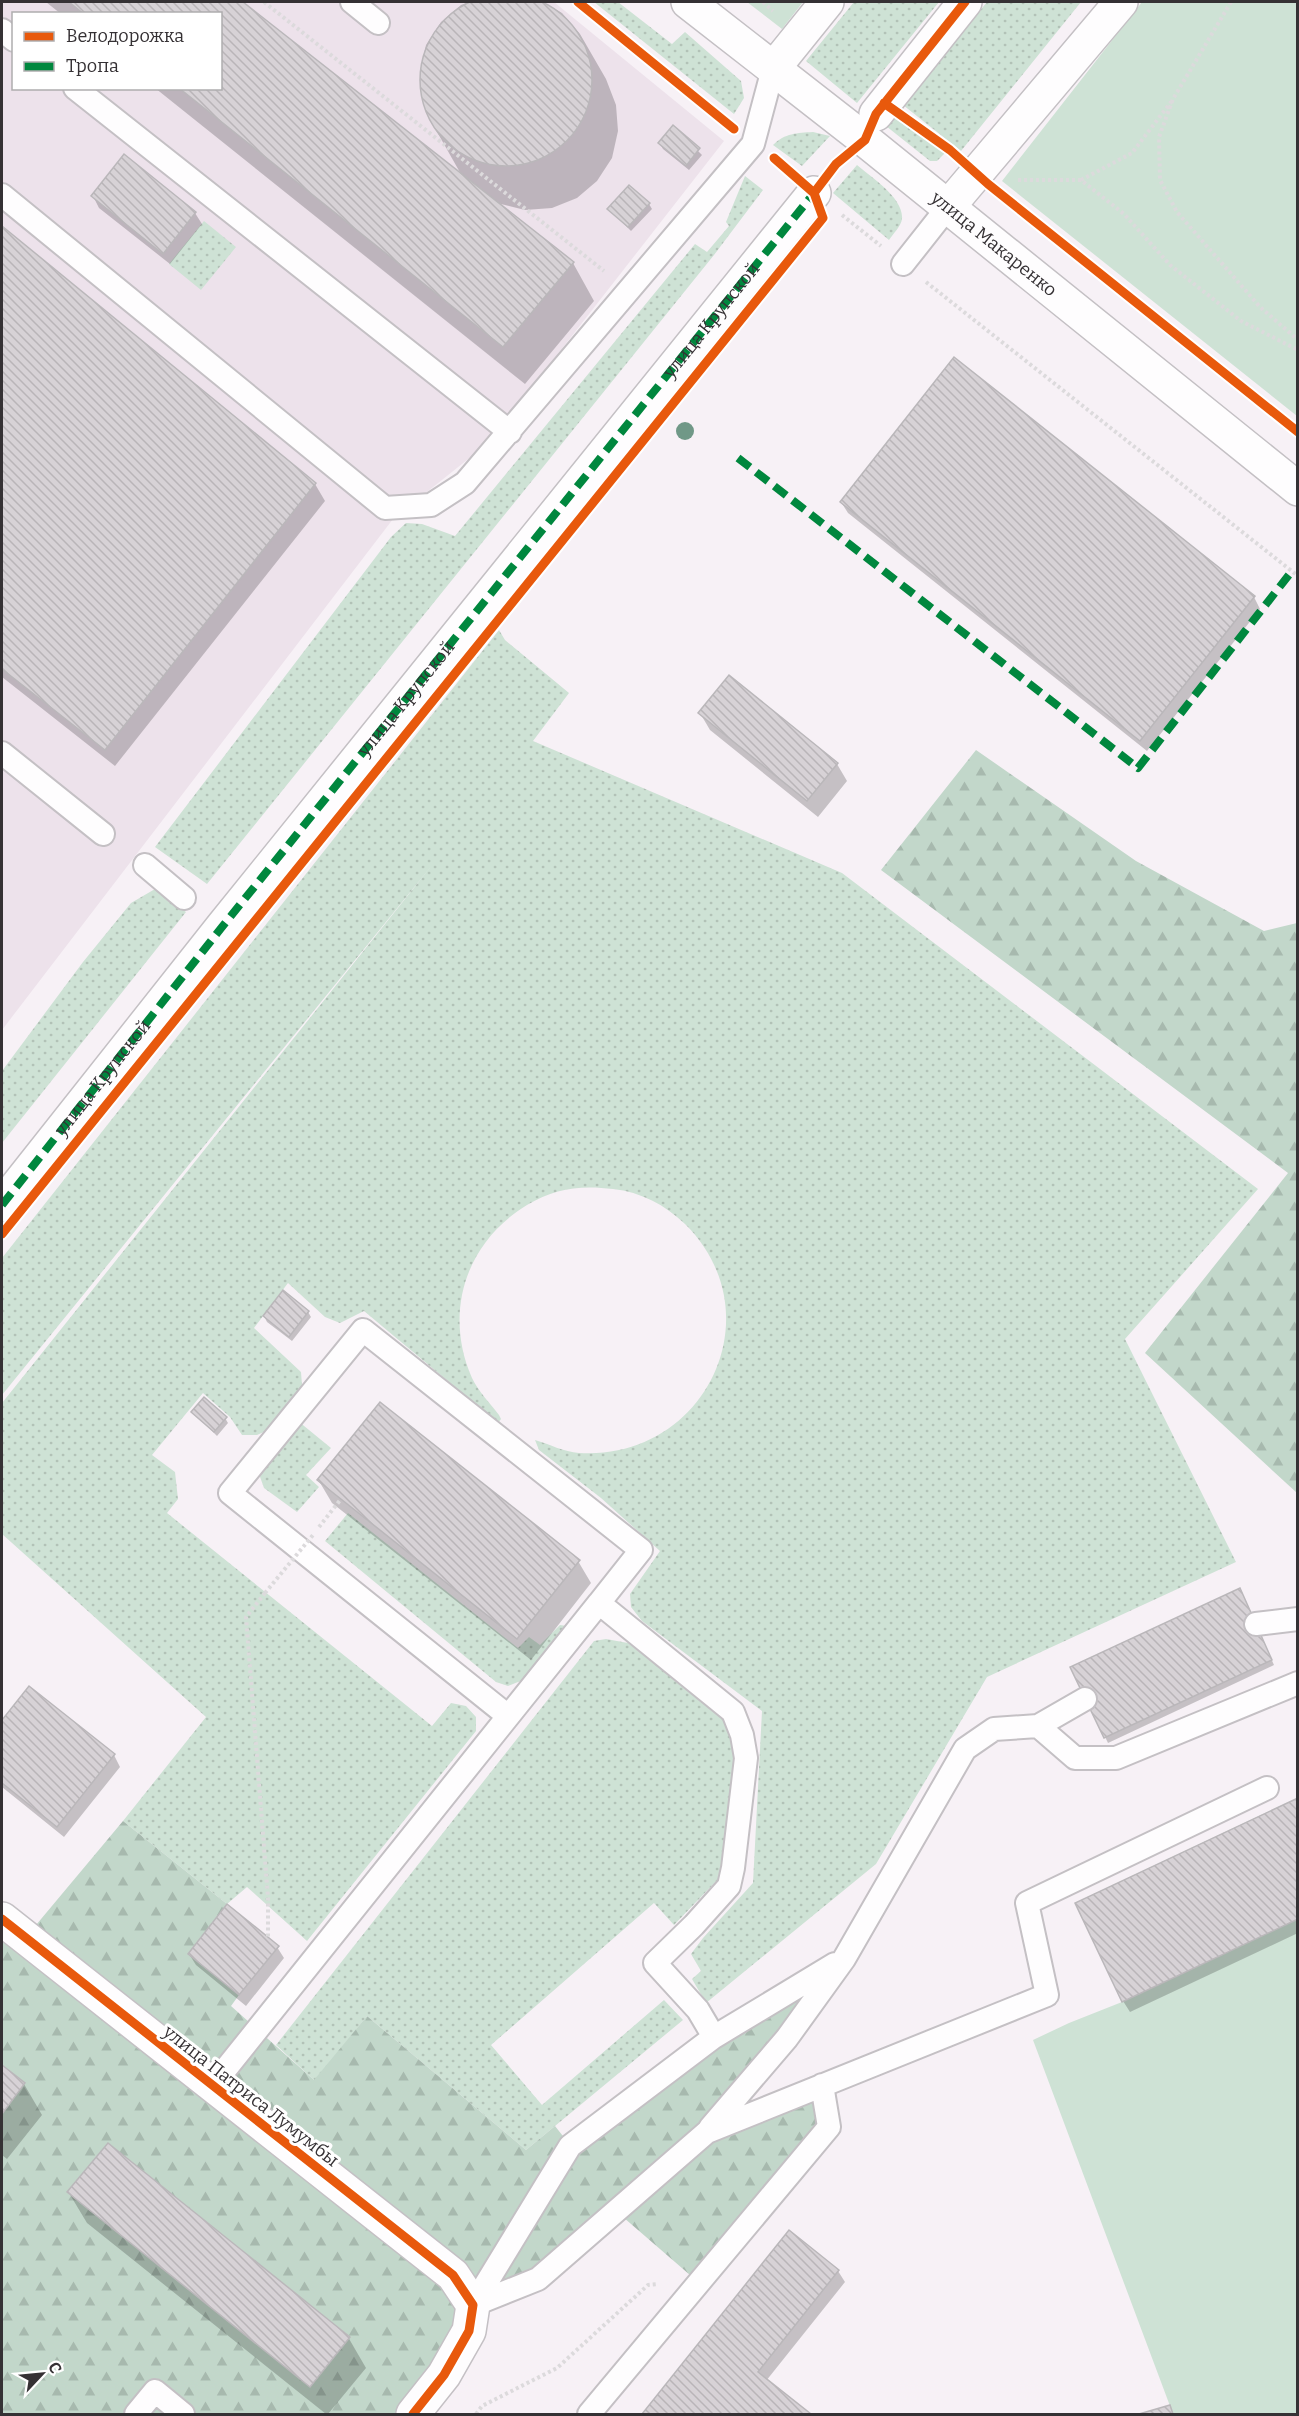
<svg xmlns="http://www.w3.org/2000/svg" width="1299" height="2416" font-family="Bitter,serif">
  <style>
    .built { fill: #ede2eb; fill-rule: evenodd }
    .grass { fill: url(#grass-dots) }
    .forest { fill: url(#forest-firs); fill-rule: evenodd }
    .green { fill: #cee2d5 }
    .shadow { fill: #0003 }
    .building { fill: url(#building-back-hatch); stroke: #bab7ba; stroke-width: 1.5 }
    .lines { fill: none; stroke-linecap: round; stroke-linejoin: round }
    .service-casing { stroke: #c4c0c4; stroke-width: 26 }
    .pedestrian-casing { stroke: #c4c0c4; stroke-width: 36 }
    .minor-casing { stroke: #c4c0c4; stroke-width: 36 }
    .secondary-casing { stroke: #c4c0c4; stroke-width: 36 }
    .path { stroke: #dcdadc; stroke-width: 4; stroke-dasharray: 3 3; stroke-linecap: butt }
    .service { stroke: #fefdfe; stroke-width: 22 }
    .pedestrian { stroke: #fefdfe; stroke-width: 33 }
    .minor { stroke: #fefdfe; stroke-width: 33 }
    .secondary { stroke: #fefdfe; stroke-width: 33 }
    .path-bridge { stroke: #dcdadc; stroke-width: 4; stroke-dasharray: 3 3; stroke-linecap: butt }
    .quiet { stroke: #00873e; stroke-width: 8; stroke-dasharray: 15 8; stroke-linecap: butt }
    .cycleway-casing { stroke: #fff; stroke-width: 13 }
    .cycleway { stroke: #e8590c; stroke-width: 9 }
    .tree { fill: #709887 }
    .labels { text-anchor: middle; stroke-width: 6; stroke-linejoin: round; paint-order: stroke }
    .street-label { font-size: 18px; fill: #353134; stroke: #fff }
  </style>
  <defs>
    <pattern id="grass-dots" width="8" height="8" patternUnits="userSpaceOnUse" patternTransform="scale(1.5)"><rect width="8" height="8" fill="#cee2d5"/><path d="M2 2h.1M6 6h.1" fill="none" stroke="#b2c2b7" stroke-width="1.8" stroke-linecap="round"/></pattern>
    <pattern id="forest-firs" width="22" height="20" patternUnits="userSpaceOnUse" patternTransform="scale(1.5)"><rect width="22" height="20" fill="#c2d7ca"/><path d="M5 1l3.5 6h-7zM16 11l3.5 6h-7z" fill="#a7b9ae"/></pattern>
    <pattern id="building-back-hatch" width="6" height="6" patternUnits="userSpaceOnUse" patternTransform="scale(1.5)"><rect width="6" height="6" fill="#d7d2d6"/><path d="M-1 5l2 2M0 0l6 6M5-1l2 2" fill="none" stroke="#b9b5b8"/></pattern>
  </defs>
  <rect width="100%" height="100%" fill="#f7f1f6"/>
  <path class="built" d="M2 2H554L724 141 550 364 472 456 393 519 2 1030ZM14 14H220V88H14Z"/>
  <path class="grass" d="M594 2H618L672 44 685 32 741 81 744 98 734 114Z
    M854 2H939L857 103 806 61Z
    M987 2H1081L961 151 903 105Z
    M895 114 945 153 937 161H930L886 126Z
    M813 132 830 136 802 166 773 145C785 133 797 133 813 132Z
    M857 165C871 177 904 198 902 219 901 226 893 234 889 240L833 193Z
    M745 176 763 190 714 255 207 884 155 847 391 537 406 523 422 524 455 536 695 244 707 252 729 226 726 222Z
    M204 221 236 247 201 290 169 264Z
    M499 630 505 640 569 693 533 741 842 873 1258 1189 1125 1339 1236 1562 987 1677 876 1864 706 2003 692 1979 701 1971 691 1954 703 1938 753 1883 762 1711 642 1621 631 1607 630 1594 660 1551 601 1498 539 1450 535 1440C549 1444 564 1452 579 1453 705 1461 776 1314 685 1224 665 1205 641 1192 613 1189 581 1185 555 1188 527 1205 466 1242 443 1312 472 1378 478 1391 490 1403 499 1415L501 1419 498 1423 364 1311 340 1323 325 1317 288 1283 254 1328 301 1372 302 1385 297 1400 273 1428 257 1435H242L230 1417 203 1393 152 1455 175 1472 178 1499 167 1513 432 1726 451 1703 466 1706 476 1717V1731L307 1941 247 1887 227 1904 123 1821 206 1717 2 1534V1403L433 864 2 1395V1258Z
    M155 889 186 912 2 1143V1071L83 962 131 903Z
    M298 1421 331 1448 306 1475 319 1487 297 1512 264 1488 259 1474Z
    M348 1513 518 1648 529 1637 540 1645 560 1625 567 1626 523 1680 508 1686 496 1682 325 1541Z
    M606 1639 628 1643 720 1713 735 1737V1760L726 1871 674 1925 654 1903 491 2045 542 2105 664 2000 683 2020 526 2150 367 2016 315 2081 276 2045 594 1641Z"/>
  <path class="forest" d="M976 750 1136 861 1264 931 1297 923V1493L1145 1353 1288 1173 881 870Z
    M123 1821 227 1904 188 1954 239 1995 231 2006 314 2080 367 2016 526 2150 555 2126 570 2145 844 1959 708 2130 816 2088 829 2127 690 2275 616 2211 538 2279 473 2305 413 2414H2V2114L25 2083 2 2065V1919L26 1937ZM108 2143 349 2336 310 2386 68 2193Z"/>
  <path class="green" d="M747 2H803L782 29Z
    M1142 2H1297V416L1002 181Z
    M1297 1798V2414H1173L1033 2040 1069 2023 1122 2002 1075 1903Z"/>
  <path class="shadow" d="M46 2H241L462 176 432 123 422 98 420 71 426 45 441 22 461 5 469 2H543L562 13 580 34 606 79 616 105 618 131 612 158 597 181 577 198 552 208 525 210 497 203 573 263 594 301 525 384 155 88H220V14H61Z
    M674 127 702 155 689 170 663 149 660 144Z
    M93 196 195 213 202 224 170 264 99 208Z
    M649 204 652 209 631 231 609 209Z
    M2 229 315 484 325 501 115 766 2 677Z
    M841 502 1254 597 1260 609 1147 751 848 513Z
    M700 713 837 764 847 781 818 817 710 730Z
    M308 1312 311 1317 292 1341 267 1322 264 1316Z
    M193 1412 225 1418 228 1423 217 1436Z
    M319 1481 578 1561 591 1583 531 1660 332 1503Z
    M1242 1595 1274 1665 1108 1743 1072 1668Z
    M29 1688 114 1755 120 1767 64 1837 2 1787V1722Z
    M1298 1800V1933L1130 2012 1123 2001Z
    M277 1947 284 1958 246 2006 196 1965 189 1954Z
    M2 2067 24 2084 42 2115 7 2159 2 2155Z
    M69 2193 348 2337 366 2368 328 2414H326L87 2223Z
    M789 2232 838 2271 845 2282 766 2381 809 2414H644Z"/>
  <path class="building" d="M420 80a86 86 0 1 1 172 0a86 86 0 1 1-172 0Z
    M69 2H243L574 262 503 347 179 88H220V14H84Z
    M673 125 700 148 686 166 658 143Z
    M124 154 196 212 163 254 91 196Z
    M629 185 650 203 628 227 607 209Z
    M2 226 316 483 105 750 2 669Z
    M954 357 1255 596 1140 741 840 502Z
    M729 675 838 763 807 801 698 713Z
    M283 1290 309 1311 289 1337 263 1316Z
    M204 1397 227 1417 214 1432 191 1412Z
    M380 1402 580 1560 517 1639 317 1480Z
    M1240 1588 1272 1660 1104 1738 1070 1667Z
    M29 1686 115 1754 57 1827 2 1783V1720Z
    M1298 1798V1919L1122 2002 1075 1903Z
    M227 1904 279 1946 239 1995 188 1954Z
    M2 2065 25 2083 2 2114Z
    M108 2143 350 2337 310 2387 67 2192Z
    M789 2230 839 2270 758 2372 811 2414H642Z
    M1170 2405 1173 2414H1139Z"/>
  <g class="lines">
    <defs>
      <path id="service" d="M352 2 378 23
        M2 30 14 40
        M75 88 510 432
        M2 195 385 508 431 505 465 483 753 144 773 69
        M903 264 948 207
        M2 753 103 834
        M145 865 184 898
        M1256 1624 1298 1619
        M508 1716 230 1493 363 1330 641 1550 599 1603
        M1038 1726 1085 1699
        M212 2086 599 1603 733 1712 742 1735 746 1758 733 1868 729 1886 694 1925 655 1963 698 2010 714 2037
        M710 2128 787 2038 844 1959 965 1749 994 1729 1038 1726 1075 1758H1116L1298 1683
        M473 2305 538 2279 707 2132 1047 1995 1027 1903 1267 1788
        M473 2305 570 2146 714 2037 835 1964
        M136 2414 155 2391 183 2414
        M589 2414 829 2127 822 2085"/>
      <g id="pedestrian">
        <path d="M876 114 965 2"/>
        <path id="s1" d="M2 1205 222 927 814 193"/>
      </g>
      <path id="minor" d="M2 1919 453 2275 473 2305 469 2331 444 2375 413 2414"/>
      <g id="secondary">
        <path id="s2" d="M688 2 865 140 1298 489"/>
        <path d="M773 69 827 2"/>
        <path d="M948 207 1121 2"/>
      </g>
    </defs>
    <use href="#service" class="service-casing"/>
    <use href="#pedestrian" class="pedestrian-casing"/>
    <use href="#minor" class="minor-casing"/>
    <use href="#secondary" class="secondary-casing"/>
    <path class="path" d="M264 2 604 271
      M578 2 726 123
      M763 2 773 11
      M1231 2 1173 99 1159 137 1160 180 1177 212 1260 307 1298 340
      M1018 180H1081L1124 214 1170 265 1241 321 1298 350
      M1081 180 1132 153 1171 102
      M842 215 881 246
      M926 282 1298 576
      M319 1527 341 1499
      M265 1593 246 1617 268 1898V1938
      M476 2414 482 2406 557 2368 648 2285 658 2284"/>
    <use href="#service" class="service"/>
    <use href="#pedestrian" class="pedestrian"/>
    <use href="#minor" class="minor"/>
    <use href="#secondary" class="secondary"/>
    <path class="path-bridge" d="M265 1593 313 1535"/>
    <path class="quiet" d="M738 458 1138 768 1292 571
      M2 1205 222 927 814 193"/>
    <defs>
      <path id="cycleway" d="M578 2 734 129
        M884 103 950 150 988 184 1298 432
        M814 193 836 164 865 140 876 114 965 2
        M2 1234 823 218 814 193 774 158
        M2 1919 453 2275 473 2305 469 2331 444 2375 413 2414"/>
    </defs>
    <use href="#cycleway" class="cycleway-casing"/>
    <use href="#cycleway" class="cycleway"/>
  </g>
  <circle class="tree" cx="685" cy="431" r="9"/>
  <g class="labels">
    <g class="street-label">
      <text dy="6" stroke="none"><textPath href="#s2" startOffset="390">улица Макаренко</textPath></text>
      <text dy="6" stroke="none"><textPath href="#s1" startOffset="1134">улица Крупской</textPath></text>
      <text dy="6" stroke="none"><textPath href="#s1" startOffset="648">улица Крупской</textPath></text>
      <text dy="6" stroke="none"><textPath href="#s1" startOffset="162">улица Крупской</textPath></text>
      <text transform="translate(251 2096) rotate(38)" y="6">улица Патриса Лумумбы</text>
    </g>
  </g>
  <rect width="1299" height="2416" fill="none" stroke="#353134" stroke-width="6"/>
  <rect x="12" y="12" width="210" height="78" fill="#ffffff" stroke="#aeadae" stroke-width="1.5"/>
  <rect x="24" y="32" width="30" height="9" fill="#e8590c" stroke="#aeadae" stroke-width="1.5"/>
  <text x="66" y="42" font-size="18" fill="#353134">Велодорожка</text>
  <rect x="24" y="62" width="30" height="9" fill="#00873e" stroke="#aeadae" stroke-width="1.5"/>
  <text x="66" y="72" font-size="18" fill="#353134">Тропа</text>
  <g transform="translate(42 2374) rotate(64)" stroke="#ffffff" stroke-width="4.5" paint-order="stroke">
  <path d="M0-4.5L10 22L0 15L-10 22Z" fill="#353134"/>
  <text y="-9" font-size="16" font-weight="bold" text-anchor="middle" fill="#353134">С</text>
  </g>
</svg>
